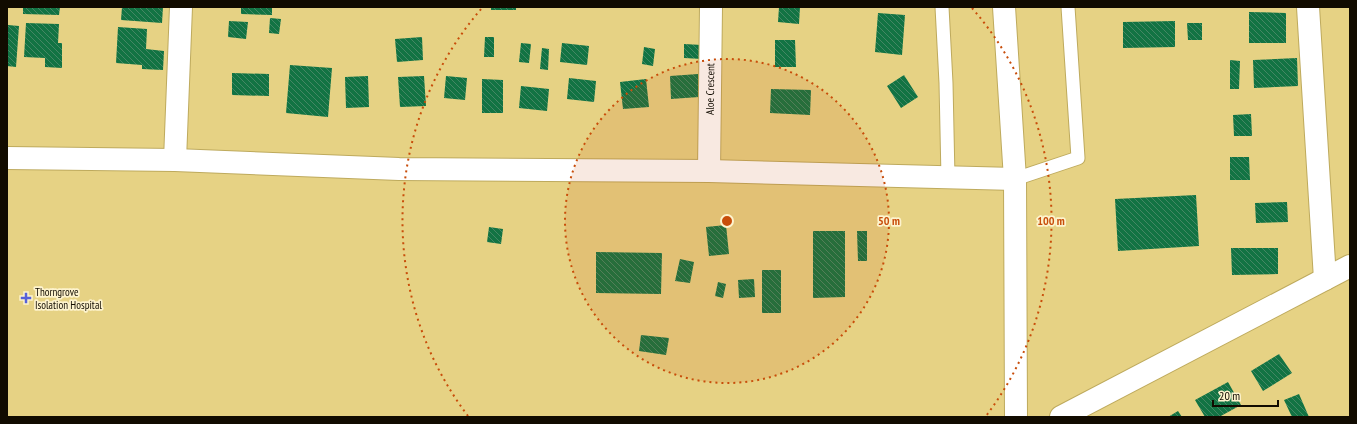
<svg xmlns="http://www.w3.org/2000/svg" width="1357" height="424" font-family="'PT Sans Narrow',sans-serif">
  <style>
    .building { fill: url(#building-back-hatch) }
    .lines { fill: none; stroke-linecap: round; stroke-linejoin: round }
    .service-casing { stroke: #beaa5d; stroke-width: 15 }
    .minor-casing { stroke: #beaa5d; stroke-width: 24 }
    .service { stroke: #fff; stroke-width: 13 }
    .minor { stroke: #fff; stroke-width: 22 }
    .ring { fill: none; stroke: #c84d0a; stroke-width: 2; stroke-dasharray: 2 4 }
    .poi-dot { fill: #5761d8; stroke: #fdf3cd; stroke-width: 1.5 }
    .labels { text-anchor: middle; stroke-width: 3.5; stroke-linejoin: round; paint-order: stroke }
    .street-label { font-size: 11px; fill: #110b00; stroke: #fdf3cd }
    .poi-label { font-size: 11px; fill: #110b00; stroke: #fdf3cd; text-anchor: start }
    .centre { fill: #c84d0a; stroke: #fdf3cd; stroke-width: 2 }
    .ring-label { font-size: 12px; text-anchor: middle; font-weight: bold; fill: #c84d0a; stroke: #fdf3cd; stroke-width: 3.5; stroke-linejoin: round; paint-order: stroke }
  </style>
  <defs>
    <pattern id="building-back-hatch" width="6" height="6" patternUnits="userSpaceOnUse"><rect width="6" height="6" fill="#127343"/><path d="M-1 5l2 2M0 0l6 6M5-1l2 2" fill="none" stroke="#448764"/></pattern>
  </defs>
  <rect width="100%" height="100%" fill="#e6d284"/>
  <path class="building" d="M23 7H60L59 15 23 14Z
    M122 7H163L162 23 121 20Z
    M241 7H272V15L241 14Z
    M491 7H516V10H491Z
    M779 7H800L799 24 778 22Z
    M1249 12 1286 13V43H1249Z
    M878 13 905 15 902 55 875 52Z
    M270 18 281 19 279 34 269 33Z
    M229 21 248 22 246 39 228 37Z
    M1175 21V47L1123 48V22Z
    M26 23 59 24 58 43H62V68L45 67V58L24 57Z
    M1187 23H1202V40H1188Z
    M8 25 19 26 16 67 7 66Z
    M118 27 147 29 146 49 164 51 163 70 142 69V65L116 63Z
    M422 37 423 60 397 62 395 39Z
    M485 37H494V57H484Z
    M775 40H795L796 67H775Z
    M521 43 531 44 529 63 519 62Z
    M562 43 589 46 587 65 560 62Z
    M684 44 702 45V59L684 58Z
    M644 47 655 49 653 66 642 64Z
    M542 48 549 49 548 70 540 69Z
    M1297 58 1298 86 1254 88 1253 60Z
    M1230 60 1240 61 1239 89H1230Z
    M290 65 332 68 328 117 286 113Z
    M232 73 269 74V96L232 95Z
    M698 74 699 97 671 99 670 76Z
    M904 75 918 97 901 108 887 86Z
    M368 76 369 107 346 108 345 77Z
    M424 76 426 106 400 107 398 77Z
    M446 76 467 78 465 100 444 98Z
    M569 78 596 81 594 102 567 99Z
    M482 79 503 80V113H482Z
    M646 79 649 107 623 109 620 82Z
    M521 86 549 89 547 111 519 108Z
    M771 89 811 90 810 115 770 113Z
    M1251 114 1252 136H1234L1233 115Z
    M1230 157H1249L1250 180H1230Z
    M1196 195 1199 246 1118 251 1115 199Z
    M1287 202 1288 222 1256 223 1255 203Z
    M726 225 729 254 709 256 706 227Z
    M489 227 503 229 501 244 487 242Z
    M813 231H845V297L813 298Z
    M857 231H867V261H858Z
    M1231 248H1278V274L1232 275Z
    M596 252 662 253 661 294 596 293Z
    M680 259 694 262 690 283 675 281Z
    M762 270H781V313H762Z
    M754 279 755 297 739 298 738 280Z
    M718 282 726 284 723 298 715 296Z
    M641 335 669 338 666 355 639 351Z
    M1279 354 1292 373 1263 391 1251 371Z
    M1228 382 1241 405 1219 417H1205L1195 400Z
    M1299 394 1309 417H1292L1284 400Z
    M1178 411 1182 417H1168Z"/>
  <g class="lines">
    <defs>
      <path id="service" d="M942 7 946 83 948 178
        M1015 179 1078 158 1068 7"/>
      <g id="minor">
        <path d="M1004 7 1015 179 1016 417"/>
        <path d="M1308 7 1325 279"/>
        <path d="M7 158 175 160 399 169 709 171 1015 179"/>
        <path d="M175 160 181 7"/>
        <path id="s1" d="M709 171 711 7"/>
        <path d="M1061 417 1350 266"/>
      </g>
    </defs>
    <use href="#service" class="service-casing"/>
    <use href="#minor" class="minor-casing"/>
    <use href="#service" class="service"/>
    <use href="#minor" class="minor"/>
  </g>
  <circle cx="727" cy="221" r="162" fill="#c84d0a" fill-opacity=".12"/>
  <g class="ring">
    <circle cx="727" cy="221" r="162"/>
    <path d="M468 416A324 324 0 0 1 482 8M972 8A324 324 0 0 1 986 416"/>
  </g>
  <path class="poi-dot" d="M24 292h4v4h4v4h-4v4h-4v-4h-4v-4h4z"/>
  <g class="labels">
    <g class="street-label">
      <text dy="4" stroke="none"><textPath href="#s1" startOffset="82">Aloe Crescent</textPath></text>
    </g>
    <g class="poi-label">
      <text x="35" y="296">Thorngrove<tspan x="35" dy="13">Isolation Hospital</tspan></text>
    </g>
  </g>
  <circle cx="727" cy="221" r="6" class="centre"/>
  <g class="ring-label">
    <text x="889" y="225">50 m</text>
    <text x="1051" y="225">100 m</text>
  </g>
  <rect width="1357" height="424" fill="none" stroke="#110b00" stroke-width="16"/>
  <path d="M1213 400v6h65v-6" fill="none" stroke="#110b00" stroke-width="2"/>
  <text x="1219" y="400" font-size="12" fill="#110b00" stroke="#fdf3cd" stroke-width="3" paint-order="stroke">20 m</text>
</svg>
